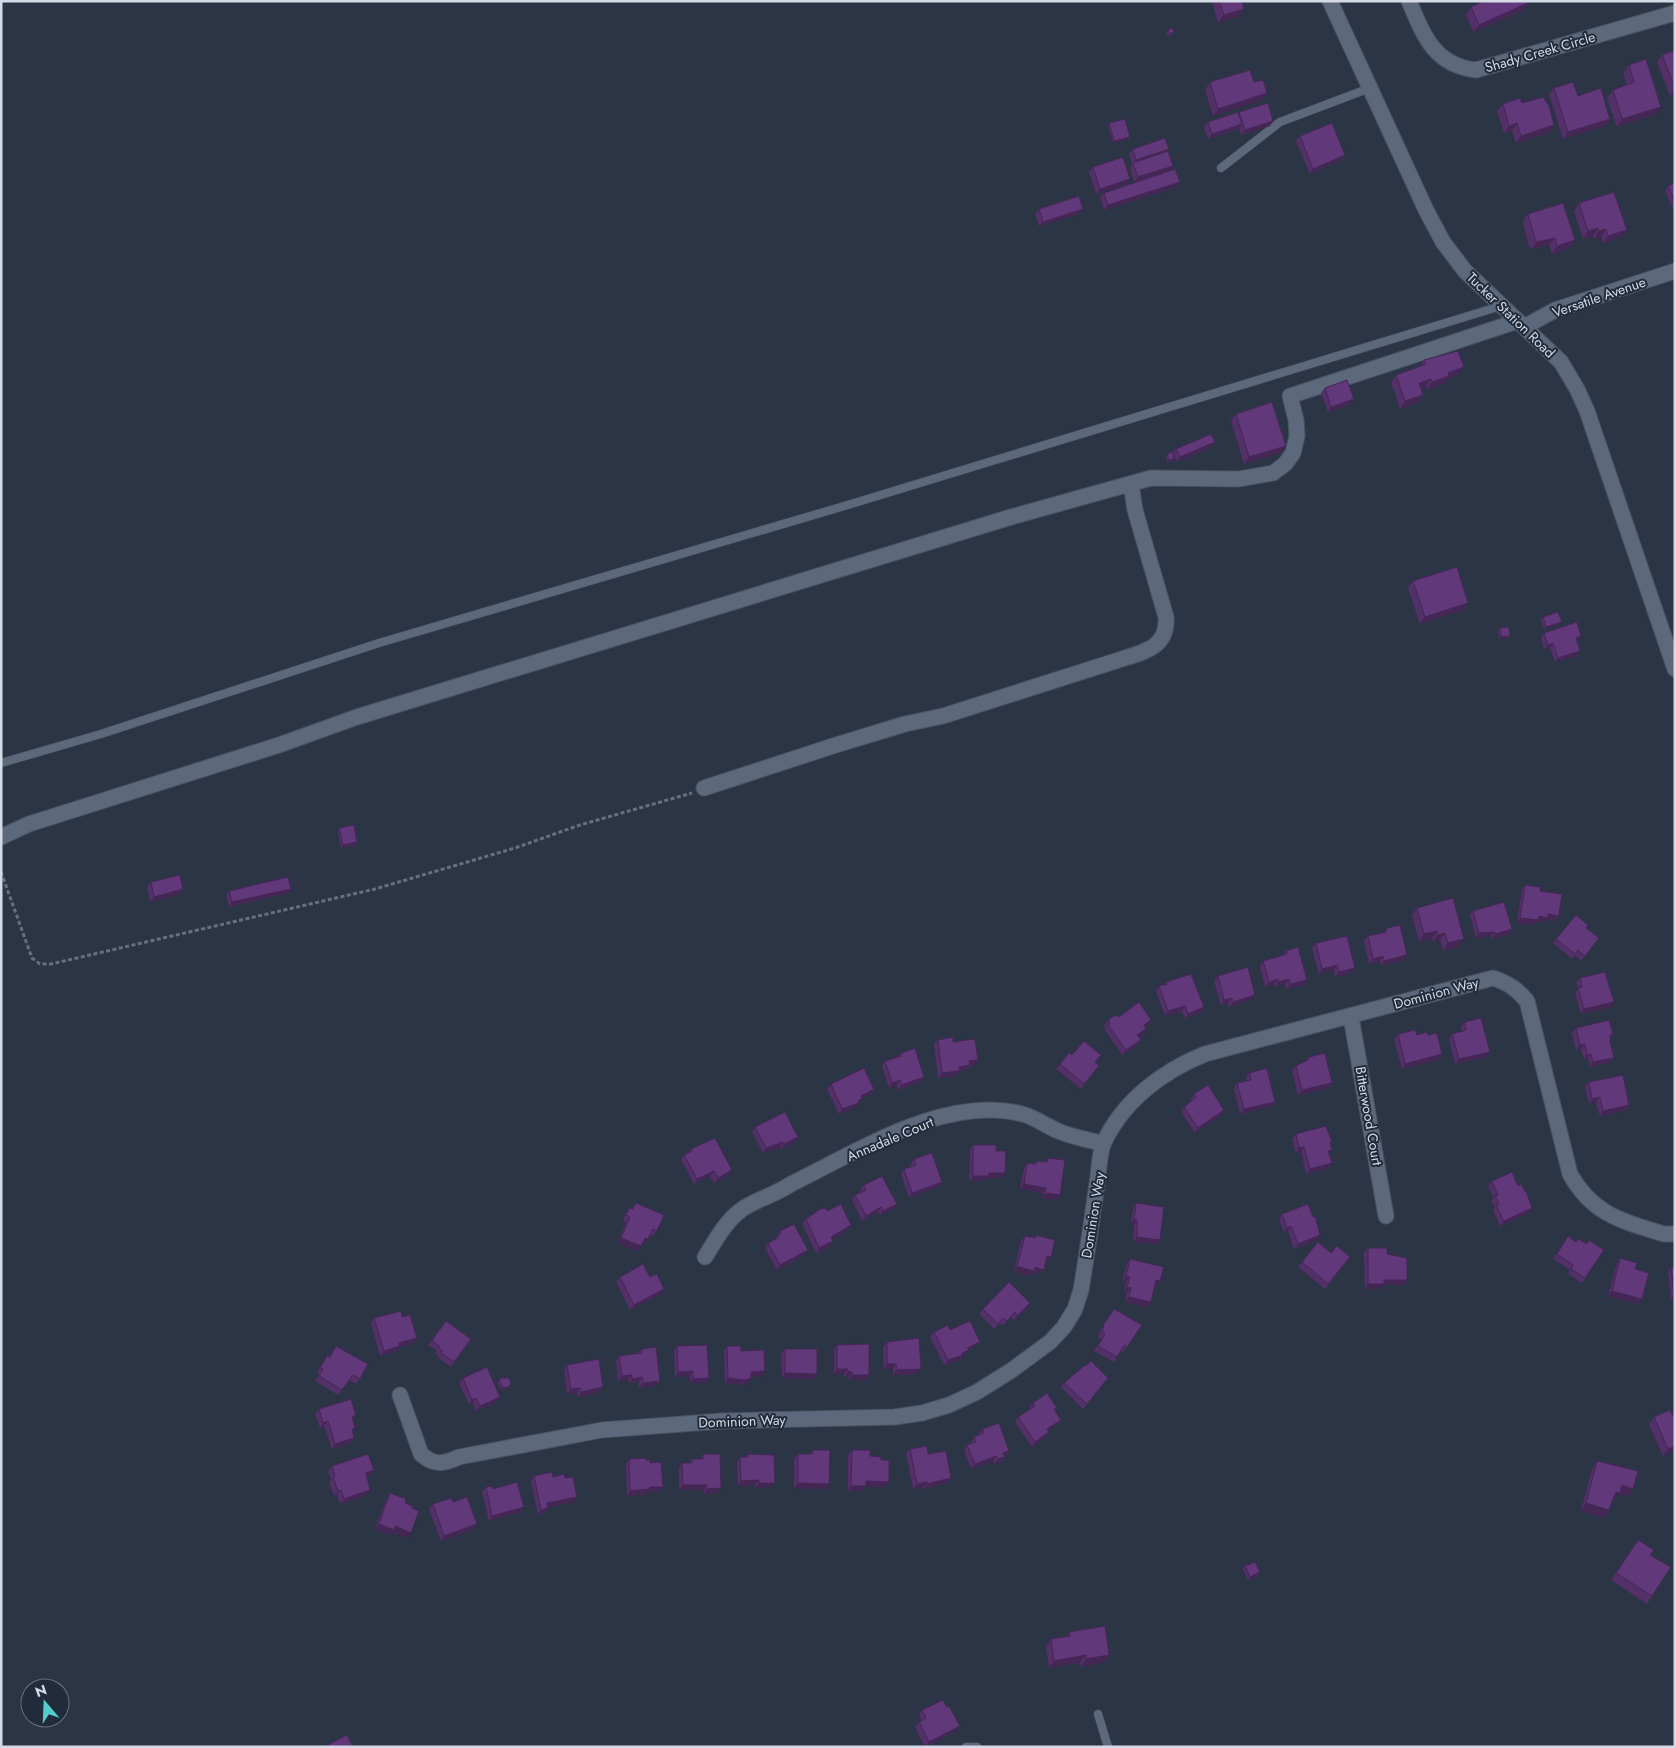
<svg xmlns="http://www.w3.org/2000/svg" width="1676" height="1748" font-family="Jost,sans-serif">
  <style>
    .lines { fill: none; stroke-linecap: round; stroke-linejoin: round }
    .lane-casing { stroke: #495260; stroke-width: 9 }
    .street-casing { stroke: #495260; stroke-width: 17 }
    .path { stroke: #67707f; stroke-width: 3; stroke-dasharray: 4 2.5; stroke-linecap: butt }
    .lane { stroke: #5c687b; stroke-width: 8 }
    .street { stroke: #5c687b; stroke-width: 15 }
    .wall { fill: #533068 }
    .shaded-wall { fill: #442755 }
    .building { fill: #613879; stroke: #442755 }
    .labels { text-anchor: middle; stroke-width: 4; stroke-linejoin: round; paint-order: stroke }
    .street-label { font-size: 14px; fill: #d5dbe6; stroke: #212b3c }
  </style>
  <rect width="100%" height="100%" fill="#2b3546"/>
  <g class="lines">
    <defs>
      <path id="lane" d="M1221 168 1280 122 1370 88
        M1 763 101 734 379 643 841 507 1501 306
        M1098 1714 1108 1747
        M966 1747H977"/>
      <path id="street" d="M1330 1 1426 210 1443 242 1465 271 1561 362 1577 389 1587 411 1675 669
        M1409 1C1424 36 1434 65 1476 70L1675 13
        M1524 327 1555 310 1675 271
        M704 788 836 745 905 724 943 716 1125 658C1148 651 1168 645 1166 617L1135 510 1131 484
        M1 837 29 824 279 745 357 717 1011 517 1151 478 1239 479 1273 473 1285 464 1293 453 1297 436 1296 420 1290 396 1518 321
        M1351 1017 1386 1216
        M705 1257C717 1238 728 1216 749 1205 764 1197 778 1193 791 1184 857 1152 946 1094 1022 1114 1035 1117 1044 1125 1056 1130 1070 1137 1088 1139 1103 1144
        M400 1395 421 1454C434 1466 444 1464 459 1457L602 1430 722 1421 895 1417 922 1413 949 1405 977 1392 1012 1370 1050 1342 1064 1327 1075 1309 1081 1290C1087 1254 1092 1219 1097 1184 1099 1171 1099 1154 1104 1142 1124 1100 1163 1071 1205 1054L1493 978C1508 983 1517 989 1527 1001L1570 1174C1593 1215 1622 1221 1664 1234H1675"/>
    </defs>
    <use href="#lane" class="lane-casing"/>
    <use href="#street" class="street-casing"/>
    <path class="path" d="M1 872 32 958 40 964H51L375 889 515 848 580 825 692 793"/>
    <use href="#lane" class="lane"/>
    <use href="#street" class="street"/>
  </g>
  <path class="wall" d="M1212 1H1242L1244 9 1239 16 1218 23Z
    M1476 1H1527L1523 10 1474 32 1466 15 1471 7 1477 5Z
    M1168 30 1174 32 1172 34 1168 36 1166 32Z
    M1675 50V95L1670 96 1657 62 1662 55Z
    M1629 65 1656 114 1617 127 1607 98 1613 90 1627 85 1623 73Z
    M1210 82H1254L1262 100 1213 116 1205 90Z
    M1554 88 1578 96 1610 119 1605 126 1563 139 1549 95Z
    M1522 103 1549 133 1516 143 1512 131 1504 133 1497 111 1503 104Z
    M1239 112 1270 126 1241 135 1239 127 1238 129 1208 139 1204 127 1208 122 1238 114Z
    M1109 123 1130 137 1128 139 1113 143 1108 126Z
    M1300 136 1345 155 1341 160 1310 174 1296 141Z
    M1133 149 1168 151 1170 171 1134 182 1130 168 1132 164 1129 154Z
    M1093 167 1130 179 1127 184 1096 194 1089 172Z
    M1180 182 1176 187 1104 210 1100 198 1104 193Z
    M1675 183V209H1673L1665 191 1668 186Z
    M1579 203 1627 230 1621 237 1603 243 1601 237 1594 239 1593 236 1583 239 1574 211Z
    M1039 209H1083L1079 214 1039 226 1035 214Z
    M1528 214 1575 240 1570 248 1552 254 1549 245 1532 249 1529 247 1523 221Z
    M1424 360 1458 375 1447 379 1444 384 1427 390 1426 386 1421 388 1423 395 1418 402 1400 409 1391 382 1396 375 1420 367Z
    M1325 388 1354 399 1350 404 1328 412 1321 393Z
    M1236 414 1286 446 1280 453 1244 464 1231 421Z
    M1211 447 1177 462 1174 455V459L1173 461 1167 462 1166 456 1167 454 1173 453 1176 449Z
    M1413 581 1468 603 1463 610 1420 624 1408 588Z
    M1543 617 1560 624 1544 629 1541 619Z
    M1500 628 1508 638 1499 639 1498 631Z
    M1544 633 1578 641 1577 642 1580 651 1576 656 1555 662 1550 648 1544 649 1541 638Z
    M339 828 357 842 356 845 341 848 338 831Z
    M151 882 183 889 180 894 150 902 147 887Z
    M1525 885 1540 891 1555 921 1547 919 1544 922 1537 921 1534 925 1517 923 1522 889Z
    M291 889 288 893 229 907 226 896 229 891Z
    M1453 898 1459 946 1443 951 1440 940 1433 942 1432 938 1419 942 1412 915 1417 908Z
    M1473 911 1512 929 1509 934 1492 939 1491 936 1476 938 1470 915Z
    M1387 928 1404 960 1381 965 1380 961 1369 964 1364 941 1368 936 1384 933Z
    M1556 939 1595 943 1581 961 1575 955 1572 959 1553 943Z
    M1316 943 1355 968 1352 973 1335 977 1334 970 1319 974 1312 948Z
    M1286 951 1307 980 1304 985 1287 989 1285 984 1275 987 1274 984 1265 987 1260 966 1263 961 1282 956Z
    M1218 976 1252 999 1229 1007 1228 1003 1221 1005 1214 981Z
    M1580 978 1614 1002 1611 1007 1581 1014 1575 993 1578 989 1576 983Z
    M1166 982 1204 1007 1201 1012 1185 1018 1182 1011 1165 1016 1156 991 1159 986 1164 985Z
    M1119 1017 1148 1025 1145 1027 1143 1034 1139 1037 1141 1040 1137 1045 1122 1055 1105 1030 1106 1029 1104 1025 1108 1020Z
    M1465 1022 1486 1057 1455 1064 1449 1039 1452 1034 1462 1031 1461 1027Z
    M1576 1028 1613 1034 1610 1038V1041L1614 1058 1610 1062 1590 1067 1588 1058 1584 1059 1581 1049 1576 1050 1572 1033Z
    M1398 1034 1428 1035 1442 1054 1439 1059 1402 1069 1394 1039Z
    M938 1040 953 1042 975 1065 970 1066 967 1070 959 1071 956 1076 938 1078 934 1044Z
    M901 1053 921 1082 898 1090 897 1085 889 1088 882 1066 885 1061 898 1057Z
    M1069 1053 1072 1055 1095 1063 1099 1066 1081 1089 1056 1069Z
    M1309 1057 1332 1083 1329 1088 1298 1095 1292 1071 1296 1066 1306 1061Z
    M1249 1073 1275 1102 1271 1106 1240 1114 1234 1088 1237 1083 1247 1081 1246 1077Z
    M1589 1082 1629 1105 1626 1110 1600 1116 1596 1102 1589 1104 1585 1087Z
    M831 1084 874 1089 871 1094 862 1098 855 1108 839 1114 827 1089Z
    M1194 1094 1224 1110 1221 1115 1195 1133 1181 1112 1184 1107 1192 1101 1191 1099Z
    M755 1127 798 1137 794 1142 781 1149 780 1147 763 1153 752 1132Z
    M1296 1134 1332 1142 1330 1144 1329 1154 1332 1163 1328 1168 1306 1174 1301 1152 1296 1153 1292 1139Z
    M973 1145 996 1151 1002 1178H988L985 1181H969L970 1150Z
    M691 1149 732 1170 729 1175 714 1183 710 1176 694 1184 681 1160 684 1155 688 1153Z
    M1048 1158 1060 1195 1057 1200 1042 1198 1043 1193 1020 1189 1024 1168 1027 1163 1034 1164 1037 1161 1045 1162Z
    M914 1159 942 1182 938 1187 909 1198 901 1174 904 1169 911 1166V1164Z
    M1492 1181 1529 1213 1500 1226 1493 1210 1495 1208 1491 1201 1494 1198 1488 1186Z
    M864 1185 893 1209 880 1215 878 1212 862 1221 852 1200 855 1195 861 1192 860 1190Z
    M636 1203 657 1231 653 1236 650 1234 645 1244 642 1243 638 1251 618 1243 626 1222 623 1220 626 1213 629 1208 632 1209Z
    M1136 1203 1160 1240 1157 1244 1133 1242 1134 1225 1131 1224 1133 1208Z
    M827 1211 848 1230 832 1239 833 1241 830 1246 816 1253 802 1224 806 1219Z
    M1282 1214 1320 1235 1317 1240 1294 1249 1288 1231 1284 1232 1279 1219Z
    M780 1231 804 1255 777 1270 765 1248 768 1243 774 1240Z
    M1036 1235 1051 1257 1047 1262H1046L1040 1274 1033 1272 1031 1276 1014 1271 1021 1241 1025 1236 1034 1238Z
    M1568 1236 1576 1242 1604 1250 1582 1283 1568 1274 1570 1270 1553 1259Z
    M1368 1248 1387 1254 1407 1280 1404 1285H1383L1380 1289H1365L1364 1253Z
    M1331 1253 1350 1257 1325 1289 1298 1267 1302 1262Z
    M1620 1258 1635 1269 1639 1304 1608 1296 1617 1263Z
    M1130 1259 1160 1281 1157 1286 1155 1285 1147 1307 1125 1302 1127 1293 1124 1292 1126 1282 1122 1281 1127 1264Z
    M1671 1267 1675 1299 1671 1300 1668 1272Z
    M620 1277H650L664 1289 661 1294 630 1310 616 1282Z
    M1027 1308 1014 1320 1011 1317 1003 1326 1000 1323 994 1329 979 1314 983 1309Z
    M1114 1309 1142 1325 1123 1352 1121 1351 1114 1362 1094 1351 1102 1339 1098 1337 1101 1329Z
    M402 1317 413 1343 400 1347 397 1351 380 1356 371 1323 374 1318Z
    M446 1321 471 1339 451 1367 438 1358 439 1356 435 1353 437 1351 428 1345Z
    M950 1330 980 1342 976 1346 968 1350 965 1355 962 1357 960 1360 944 1365 930 1337 934 1332Z
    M887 1342 917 1374 893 1375V1369H884L883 1347Z
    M837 1345 865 1380H849V1377H844V1374H834V1350Z
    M336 1346 360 1379 356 1384 349 1380 338 1395 315 1381 319 1374 317 1373 324 1361 327 1356 329 1357Z
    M677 1346 709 1378 705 1383H690V1376L675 1377 674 1351Z
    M727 1346 741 1351 765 1371 762 1376 751 1377 748 1383 741 1385 725 1383 724 1351Z
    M642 1349 656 1386 639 1388V1382L629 1383 628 1380 618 1381 616 1361 619 1356 638 1353Z
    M785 1349 814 1379 782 1378 781 1354Z
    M567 1365 599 1392 578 1397 577 1393 567 1394 564 1370Z
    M1086 1366 1108 1378 1083 1409 1061 1387 1064 1383Z
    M463 1378 497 1402 476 1411 473 1403 469 1404 459 1383Z
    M501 1378 507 1389 502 1390 497 1383Z
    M1033 1403 1057 1408 1055 1411 1061 1420 1057 1424 1048 1431 1046 1437 1032 1447 1015 1422 1018 1417 1030 1409 1029 1407Z
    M319 1409 353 1420 355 1428 352 1432 354 1438 351 1443 332 1449 324 1426 320 1428 315 1414Z
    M1675 1410V1450L1663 1456 1649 1425 1654 1417 1672 1414Z
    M982 1429 1009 1451 1006 1455 1004 1456 1001 1462 994 1464 993 1461 971 1469 964 1450 967 1445 971 1443V1442L974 1437 979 1435V1434Z
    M910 1449 951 1478 947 1483 924 1489 923 1487 913 1489 906 1454Z
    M813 1450 826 1489 794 1488V1459L798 1454H810Z
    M852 1450 881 1460 886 1487 866 1486 863 1491H848V1455Z
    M703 1454 717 1493 704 1494V1490H679V1468L682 1463H689L692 1459H700Z
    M748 1454 771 1487 755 1488V1485L738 1486 737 1462 740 1457H746Z
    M629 1459 646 1460 650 1463 663 1487 659 1491 648 1492 647 1494 627 1496 626 1464Z
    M1597 1461 1633 1489 1628 1496 1619 1493 1614 1500H1612L1604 1518 1581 1511 1592 1469Z
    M332 1466 370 1475 367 1476 370 1490 366 1495 340 1504 337 1495 334 1496 329 1482 331 1480 328 1471Z
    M534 1476 553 1477 565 1478 574 1502 548 1507 545 1513 538 1515 531 1481Z
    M486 1487 493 1489 524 1507 520 1512 489 1521 482 1492Z
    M390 1493 405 1503 407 1538 392 1532 390 1535 375 1529 387 1498Z
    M453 1502 477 1524 474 1529 441 1541 429 1509 433 1504Z
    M1638 1540 1650 1555 1671 1567 1647 1604 1611 1580Z
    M1245 1566 1260 1572 1258 1575 1248 1580 1243 1569Z
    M1069 1632 1109 1655 1104 1662 1081 1667 1080 1662 1049 1668 1046 1647 1051 1639 1067 1636Z
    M922 1710 956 1731 925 1747 915 1727 919 1722 922 1721 919 1715Z"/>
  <path class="shaded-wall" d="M1528 3 1523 10 1474 32 1479 25Z
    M1244 9 1239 16 1218 23 1224 15Z
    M1675 89V95L1670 96Z
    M1267 93 1262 100 1213 116 1218 109Z
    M1661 107 1656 114 1617 127 1622 119Z
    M1610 119 1605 126 1563 139 1568 132Z
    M1273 121 1270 126 1241 135 1245 130Z
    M1517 123 1512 131 1504 133 1509 126Z
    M1242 124 1238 129 1208 139 1212 134Z
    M1554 125 1549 133 1516 143 1521 136Z
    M1130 137 1128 139 1113 143 1114 141Z
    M1169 149 1166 154 1133 165 1136 160Z
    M1345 155 1341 160 1310 174 1313 169Z
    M1173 166 1170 171 1134 182 1138 177Z
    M1130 179 1127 184 1096 194 1100 189Z
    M1180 182 1176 187 1104 210 1108 205Z
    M1083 209 1079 214 1039 226 1043 222Z
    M1598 228 1593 236 1583 239 1588 231Z
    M1606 229 1601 237 1594 239 1599 231Z
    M1627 230 1621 237 1603 243 1608 236Z
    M1555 238 1549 245 1532 249 1537 242Z
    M1575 240 1570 248 1552 254 1557 246Z
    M1464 367 1458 375 1447 379 1444 384 1427 390 1432 382 1448 373Z
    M1431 379 1426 386 1414 390 1419 383Z
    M1423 395 1418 402 1400 409 1405 401Z
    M1354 399 1350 404 1328 412 1331 407Z
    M1215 442 1211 447 1177 462 1180 457Z
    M1286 446 1280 453 1244 464 1249 457Z
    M1174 459 1173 461 1167 462 1169 460Z
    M1468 603 1463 610 1420 624 1425 617Z
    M1562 622 1560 624 1544 629 1546 627Z
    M1510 636 1508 638 1499 639 1501 637Z
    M1581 636 1578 641 1572 643 1576 638Z
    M1553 643 1550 648 1544 649 1548 645Z
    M1580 651 1576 656 1555 662 1558 658Z
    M357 842 356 845 341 848 343 845Z
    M183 889 180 894 150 902 154 897Z
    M291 889 288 893 229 907 232 902Z
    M1548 914 1559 916 1555 921 1547 919 1544 922 1537 921 1534 925 1517 923 1520 918Z
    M1512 929 1509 934 1492 939 1495 934Z
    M1437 931 1432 938 1419 942 1424 934Z
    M1495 932 1491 936 1476 938 1479 933Z
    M1445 933 1440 940 1433 942 1438 935Z
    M1464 939 1459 946 1443 951 1448 943Z
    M1407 955 1404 960 1381 965 1384 961Z
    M1383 956 1380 961 1369 964 1373 959Z
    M1337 965 1334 970 1319 974 1322 969Z
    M1355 968 1352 973 1335 977 1339 972Z
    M1278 979 1274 984 1265 987 1269 982Z
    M1289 979 1285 984 1275 987 1278 982Z
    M1307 980 1304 985 1287 989 1290 984Z
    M1255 995 1252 999 1229 1007 1233 1002Z
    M1232 998 1228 1003 1221 1005 1224 1000Z
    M1614 1002 1611 1007 1581 1014 1584 1009Z
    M1185 1006 1182 1011 1165 1016 1168 1011Z
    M1204 1007 1201 1012 1185 1018 1188 1014Z
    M1151 1020 1148 1025 1140 1030 1144 1025Z
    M1146 1029 1143 1034 1134 1040 1137 1035Z
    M1141 1040 1137 1045 1122 1055 1126 1050Z
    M1585 1044 1581 1049 1576 1050 1580 1045Z
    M1490 1052 1486 1057 1455 1064 1459 1059Z
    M1442 1054 1439 1059 1402 1069 1405 1064Z
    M1591 1054 1588 1058 1584 1059 1587 1055Z
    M1614 1058 1610 1062 1590 1067 1593 1062Z
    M978 1060 975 1065 970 1066 967 1070 959 1071 956 1076 938 1078 942 1073 959 1067 969 1061Z
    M924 1077 921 1082 898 1090 902 1085Z
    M900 1080 897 1085 889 1088 892 1083Z
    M1332 1083 1329 1088 1298 1095 1302 1090Z
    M874 1089 871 1094 858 1101 861 1096Z
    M1600 1097 1596 1102 1589 1104 1592 1099Z
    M862 1099 855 1108 839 1114 842 1109Z
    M1275 1102 1271 1106 1240 1114 1244 1109Z
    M1629 1105 1626 1110 1600 1116 1603 1111Z
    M1224 1110 1221 1115 1195 1133 1198 1128Z
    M798 1137 794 1142 781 1149 784 1144Z
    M783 1142 780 1147 763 1153 766 1148Z
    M1304 1147 1301 1152 1296 1153 1299 1148Z
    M1332 1163 1328 1168 1306 1174 1310 1169Z
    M732 1170 729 1175 714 1183 718 1178Z
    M714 1171 710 1176 694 1184 697 1179Z
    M989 1173H1005L1002 1178H988L985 1181H969L973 1176Z
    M942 1182 938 1187 909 1198 912 1193Z
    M1024 1184 1046 1188 1043 1193 1020 1189Z
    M1045 1193 1060 1195 1057 1200 1042 1198Z
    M897 1204 893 1209 880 1215 883 1211Z
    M881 1207 878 1212 862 1221 866 1216Z
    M1532 1208 1529 1213 1500 1226 1504 1221Z
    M1134 1219 1137 1220 1134 1225 1131 1224Z
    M851 1225 848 1230 827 1242 831 1237Z
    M1291 1226 1288 1231 1284 1232 1287 1228Z
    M1320 1235 1317 1240 1294 1249 1298 1244Z
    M1137 1237 1160 1240 1157 1244 1133 1242Z
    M621 1238 641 1246 638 1251 618 1243Z
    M645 1238 648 1239 645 1244 641 1242Z
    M833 1241 830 1246 816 1253 819 1248Z
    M808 1250 804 1255 777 1270 780 1265Z
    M1047 1256 1051 1257 1047 1262 1044 1261Z
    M1017 1266 1035 1267 1044 1270 1040 1274 1033 1272 1031 1276 1014 1271Z
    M1126 1276 1130 1277 1126 1282 1122 1281Z
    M1156 1280 1160 1281 1157 1286 1153 1284Z
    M1384 1280H1407L1404 1285H1383L1380 1289H1365L1368 1284Z
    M1127 1287 1131 1288 1127 1293 1124 1292Z
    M664 1289 661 1294 630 1310 634 1305Z
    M1612 1291 1642 1299 1639 1304 1608 1296Z
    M1674 1295 1675 1299 1671 1300Z
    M1129 1297 1151 1302 1147 1307 1125 1302Z
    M1030 1303 1027 1308 1014 1320 1017 1316Z
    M417 1338 413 1343 400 1347 397 1351 380 1356 384 1351 399 1343Z
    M980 1342 976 1346 964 1352 967 1348Z
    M969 1350 965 1355 962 1357 960 1360 944 1365 948 1360Z
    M887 1364H896L893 1369H884Z
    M837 1369H848L844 1374H834Z
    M921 1369 917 1374 893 1375 897 1370Z
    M693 1371 690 1376 675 1377 678 1372Z
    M765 1371 762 1376 747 1377 751 1372Z
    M848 1372H852L849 1377H844Z
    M785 1373 817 1374 814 1379 782 1378Z
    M632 1375 628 1380 618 1381 622 1376Z
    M852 1375H869L865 1380H849Z
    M642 1377 639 1382 629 1383 632 1379Z
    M709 1378 705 1383H690L693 1379Z
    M728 1378H751L748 1383 741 1385 725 1383Z
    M660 1381 656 1386 639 1388 643 1383Z
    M508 1387 507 1389 502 1390 503 1388Z
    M603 1387 599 1392 578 1397 581 1392Z
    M580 1388 577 1393 567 1394 571 1389Z
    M500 1397 497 1402 476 1411 480 1406Z
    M476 1398 473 1403 469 1404 472 1400Z
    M1061 1420 1057 1424 1043 1434 1047 1429Z
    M328 1421 324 1426 320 1428 323 1423Z
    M1049 1432 1046 1437 1032 1447 1035 1442Z
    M354 1438 351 1443 332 1449 335 1444Z
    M1675 1446 1674 1451 1663 1456 1668 1449Z
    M1009 1451 1006 1455 1000 1458 1003 1453Z
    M996 1456 993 1461 971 1469 975 1464Z
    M1005 1457 1001 1462 994 1464 998 1459Z
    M374 1470 370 1475 363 1478 366 1473Z
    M951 1478 947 1483 924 1489 927 1484Z
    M759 1480 755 1485 738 1486 741 1481Z
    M866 1481 889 1482 886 1487 866 1486 863 1491H848L851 1486Z
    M927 1482 923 1487 913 1489 917 1484Z
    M759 1483H775L771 1487 755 1488Z
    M798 1483 829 1484 826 1489 794 1488Z
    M683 1485H707L704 1490H679Z
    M1622 1485 1633 1489 1628 1496 1619 1493 1614 1500 1611 1499Z
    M650 1487H663L659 1491 648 1492 647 1494 627 1496 630 1491Z
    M721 1488 717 1493 704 1494 707 1489Z
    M341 1490 337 1495 334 1496 338 1491Z
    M370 1490 366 1495 340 1504 344 1499Z
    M577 1497 574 1502 544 1508 547 1503Z
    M1586 1503 1609 1510 1604 1518 1581 1511Z
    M524 1507 520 1512 489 1521 492 1516Z
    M548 1508 545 1513 538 1515 541 1510Z
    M379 1524 395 1526 411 1533 407 1538 392 1532 390 1535 375 1529Z
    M477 1524 474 1529 441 1541 444 1536Z
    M1260 1572 1258 1575 1248 1580 1250 1577Z
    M1086 1655 1080 1662 1049 1668 1054 1661Z
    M1109 1655 1104 1662 1081 1667 1086 1659Z
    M960 1726 956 1731 925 1747 929 1742Z"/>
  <path class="building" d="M1219 1H1242L1244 9 1224 15Z
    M1484 1H1527L1528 3 1479 25 1471 7Z
    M1173 28 1174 32 1169 34 1168 30Z
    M1675 50V88L1662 55Z
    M1646 59 1661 107 1622 119 1613 90 1634 82 1629 65Z
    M1250 70 1254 82 1263 80 1267 93 1218 109 1210 82Z
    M1573 82 1578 96 1601 88 1610 119 1568 132 1554 88Z
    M1543 97 1549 106 1554 125 1521 136 1517 123 1509 126 1503 104 1520 98 1522 103Z
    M1268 103 1273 121 1245 130 1239 112Z
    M1238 112 1242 124 1212 134 1208 122Z
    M1125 119 1130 137 1114 141 1109 123Z
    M1332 123 1345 155 1313 169 1300 136Z
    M1165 138 1169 149 1136 160 1133 149Z
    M1168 151 1173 166 1138 177 1133 163Z
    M1123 157 1130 179 1100 189 1093 167Z
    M1175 169 1180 182 1108 205 1104 193Z
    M1675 183V201L1668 186Z
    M1614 192 1627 230 1608 236 1606 229 1599 231 1598 228 1588 231 1579 203Z
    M1079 196 1083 209 1043 222 1039 209Z
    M1563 203 1575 240 1557 246 1555 238 1537 242 1535 239 1528 214Z
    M1458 351 1464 367 1448 373 1449 376 1432 382 1431 379 1419 383 1423 395 1405 401 1396 375 1426 364 1424 360Z
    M1347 380 1354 399 1331 407 1325 388Z
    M1272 402 1286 446 1249 457 1236 414Z
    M1211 434 1215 442 1180 457 1176 449Z
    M1173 452 1174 459 1169 460 1167 454Z
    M1457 567 1468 603 1425 617 1413 581Z
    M1558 612 1562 622 1546 627 1543 617Z
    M1577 622 1581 636 1576 638 1580 651 1558 658 1553 643 1548 645 1544 633Z
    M1509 627 1510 636 1501 637 1500 628Z
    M354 825 357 842 343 845 339 828Z
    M180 875 183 889 154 897 151 882Z
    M288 877 291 889 232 902 229 891Z
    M1525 885 1540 887V891L1562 894 1559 916 1548 914V918L1539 916 1538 920 1520 918Z
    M1453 898 1464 939 1448 943 1445 933 1438 935 1437 931 1424 934 1417 908Z
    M1504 902 1512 929 1495 934V932L1479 933 1473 911Z
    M1576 915 1588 925 1586 928 1599 938 1585 956 1578 950 1575 954 1556 939Z
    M1400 925 1407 955 1384 961 1383 956 1373 959 1368 936 1386 932 1387 928Z
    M1347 936 1355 968 1339 972 1337 965 1322 969 1316 943Z
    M1298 947 1307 980 1290 984 1289 979 1278 982V979L1269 982 1263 961 1287 954 1286 951Z
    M1248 967 1255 995 1233 1002 1232 998 1224 1000 1218 976Z
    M1605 972 1614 1002 1584 1009 1578 988 1582 987 1580 978Z
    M1191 974 1204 1007 1188 1014 1185 1006 1168 1011 1159 986 1167 984 1166 982Z
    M1139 1002 1151 1020 1144 1025 1146 1029 1137 1035 1141 1040 1126 1050 1108 1025 1110 1024 1108 1020 1115 1015 1119 1017Z
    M1481 1018 1490 1052 1459 1059 1452 1034 1466 1030 1465 1022Z
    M1609 1020 1613 1034 1610 1035V1041L1614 1058 1593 1062 1591 1054 1587 1055 1585 1044 1580 1045 1576 1028Z
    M1415 1030 1417 1035 1427 1032 1428 1035 1437 1033 1442 1054 1405 1064 1398 1034Z
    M953 1037V1042L975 1039 978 1060 969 1061 970 1065 959 1067V1071L942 1073 938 1040Z
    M1084 1041 1101 1055 1095 1062 1099 1066 1084 1084 1060 1064 1069 1053 1072 1055Z
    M915 1048 924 1077 902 1085 900 1080 892 1083 885 1061 902 1056 901 1053Z
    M1325 1053 1332 1083 1302 1090 1296 1066 1308 1060 1309 1057Z
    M864 1068 874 1089 861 1096 862 1099 858 1101 859 1103 842 1109 831 1084Z
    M1267 1068 1275 1102 1244 1109 1237 1083 1251 1080 1249 1073Z
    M1623 1075 1629 1105 1603 1111 1600 1097 1592 1099 1589 1082Z
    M1208 1085 1224 1110 1198 1128 1184 1107 1196 1097 1194 1094Z
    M785 1112 798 1137 784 1144 783 1142 766 1148 755 1127Z
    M1326 1126 1332 1142 1330 1143 1332 1150 1328 1151 1332 1163 1310 1169 1304 1147 1299 1148 1296 1134Z
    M715 1138 732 1170 718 1178 714 1171 697 1179 684 1155 692 1151 691 1149Z
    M973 1145H996V1151H1006L1005 1173H989V1176H973Z
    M932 1153 942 1182 912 1193 904 1169 916 1165 914 1159Z
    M1048 1158 1065 1160 1060 1195 1045 1193 1046 1188 1024 1184 1027 1163 1036 1164 1037 1161 1047 1162Z
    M1512 1172 1518 1186 1521 1184 1525 1192 1526 1191 1532 1208 1504 1221 1496 1205 1499 1204 1495 1196 1498 1195 1492 1181Z
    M882 1176 897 1204 883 1211 881 1207 866 1216 855 1195 866 1190 864 1185Z
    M636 1203 664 1215 657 1231 653 1229 648 1239 645 1238 641 1246 621 1238 630 1217 626 1215 629 1208 633 1209Z
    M1136 1203 1164 1207 1160 1240 1137 1237V1220L1134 1219Z
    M841 1204 851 1225 831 1237 833 1241 819 1248 806 1219 820 1209 826 1208 827 1211Z
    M1308 1204 1313 1217 1315 1216 1320 1235 1298 1244 1291 1226 1287 1228 1282 1214Z
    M794 1224 808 1250 780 1265 768 1243 778 1238 777 1236 781 1234 780 1231Z
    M1036 1235 1055 1240 1051 1257 1047 1256 1044 1270 1035 1267 1034 1271 1017 1266 1025 1236 1035 1238Z
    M1568 1236 1576 1242 1578 1239 1587 1244 1589 1240 1604 1250 1585 1278 1571 1269 1573 1265 1557 1254Z
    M1318 1242 1331 1253 1337 1246 1350 1257 1328 1284 1302 1262Z
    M1368 1248H1387V1254L1407 1258V1280H1384V1284H1368Z
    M1620 1258 1637 1263 1635 1269 1649 1273 1642 1299 1612 1291Z
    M1130 1259 1164 1267 1160 1281 1156 1280 1151 1302 1129 1297 1131 1288 1127 1287 1130 1277 1126 1276Z
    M643 1264 650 1277 657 1274 664 1289 634 1305 620 1277Z
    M1671 1267H1675V1295H1674Z
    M1009 1282 1030 1303 1017 1316 1015 1312 1007 1321 1003 1318 998 1324 983 1309Z
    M1114 1309 1142 1325 1127 1347 1124 1345 1117 1357 1098 1346 1105 1334 1102 1332 1104 1324Z
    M401 1311 402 1317 410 1315 417 1338 399 1343 400 1346 384 1351 374 1318Z
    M446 1321 471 1339 454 1362 441 1353 443 1351 439 1348 440 1347 432 1340Z
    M970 1321 980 1342 967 1348 969 1350 962 1353 963 1355 948 1360 934 1332 948 1325 950 1330Z
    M919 1338 921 1369 897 1370 896 1364H887V1342Z
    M869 1344V1375H852V1372H848V1369H837V1345Z
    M707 1345 709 1378 693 1379V1371L678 1372 677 1346Z
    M336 1346 368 1364 360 1379 353 1375 342 1390 319 1376 323 1369 320 1368 327 1356 330 1357Z
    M727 1346H741V1351L764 1350 765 1371 751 1372V1378L745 1380 728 1378Z
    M656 1347 660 1381 643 1383 642 1377 632 1379V1375L622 1376 619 1356 642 1353V1349Z
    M785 1349H817V1374L785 1373Z
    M599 1359 603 1387 581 1392 580 1388 571 1389 567 1365Z
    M1091 1361 1108 1378 1087 1404 1064 1383 1085 1365 1086 1366Z
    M487 1367 500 1397 480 1406 476 1398 472 1400 463 1378Z
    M501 1378H509L511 1384 508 1387 503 1388 499 1381Z
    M1047 1393 1057 1408 1054 1409 1061 1420 1047 1429 1049 1432 1035 1442 1018 1417 1035 1406 1033 1403Z
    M351 1399 356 1415 352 1417 355 1428 352 1429 354 1438 335 1444 328 1421 323 1423 319 1409Z
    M1670 1410 1673 1416 1675 1415V1446L1668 1449 1654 1417Z
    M999 1423 1009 1451 1003 1453 1005 1457 998 1459 996 1456 975 1464 967 1445 976 1442 974 1437 984 1433 982 1429Z
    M927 1446 928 1454 946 1451 951 1478 927 1484V1482L917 1484 910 1449Z
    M813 1450H830L829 1484 798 1483V1454H813Z
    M852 1450H870V1456L881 1457V1460H889V1482L866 1481V1486H851Z
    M368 1454 374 1470 366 1473 370 1490 344 1499 341 1490 338 1491 333 1477 335 1476 332 1466Z
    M703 1454H720L721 1488 707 1489V1485H683L682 1463H692V1459H703Z
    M748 1454 774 1455 775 1483H759V1480L741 1481 740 1457H748Z
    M645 1458 646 1460H650V1463L661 1462 663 1487H650V1489L630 1491 629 1459Z
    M1597 1461 1638 1471 1633 1489 1622 1485 1620 1493 1616 1492 1613 1499 1609 1510 1586 1503Z
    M552 1472 553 1477 564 1474 565 1478 573 1477 577 1497 547 1503 548 1508 541 1510 534 1476Z
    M517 1482 524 1507 492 1516 486 1487 492 1486 493 1489Z
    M390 1493 406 1499 405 1503 413 1506 412 1508 419 1511 411 1533 395 1526 394 1530 379 1524Z
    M467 1497 477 1524 444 1536 433 1504 451 1498 453 1502Z
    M1638 1540 1654 1550 1650 1555 1671 1567 1652 1596 1616 1573Z
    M1255 1562 1260 1572 1250 1577 1245 1566Z
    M1105 1626 1109 1655 1086 1659V1655L1054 1661 1051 1639 1070 1636 1069 1632Z
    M943 1700 947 1707 949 1706 960 1726 929 1742 919 1722 926 1718 922 1710Z
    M347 1735 353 1747H324Z"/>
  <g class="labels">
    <g class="street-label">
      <text transform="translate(1540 52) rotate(-16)" y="5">Shady Creek Circle</text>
      <text transform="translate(1599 297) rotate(-19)" y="5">Versatile Avenue</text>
      <text transform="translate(1511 315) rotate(44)" y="5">Tucker Station Road</text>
      <text transform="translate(1436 993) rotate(-15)" y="5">Dominion Way</text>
      <text transform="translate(1369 1116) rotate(80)" y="5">Bitterwood Court</text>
      <text transform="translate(890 1139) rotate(-23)" y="5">Annadale Court</text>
      <text transform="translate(1093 1215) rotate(-81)" y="5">Dominion Way</text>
      <text transform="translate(742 1421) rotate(-2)" y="5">Dominion Way</text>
    </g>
  </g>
  <rect width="1676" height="1748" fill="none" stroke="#d5dbe6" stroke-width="5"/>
  <g transform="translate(45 1703) rotate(341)"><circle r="24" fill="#212b3c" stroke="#697180"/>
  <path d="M0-4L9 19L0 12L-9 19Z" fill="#53cdca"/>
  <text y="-8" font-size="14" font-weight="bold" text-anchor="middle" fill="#d5dbe6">N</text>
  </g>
</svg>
